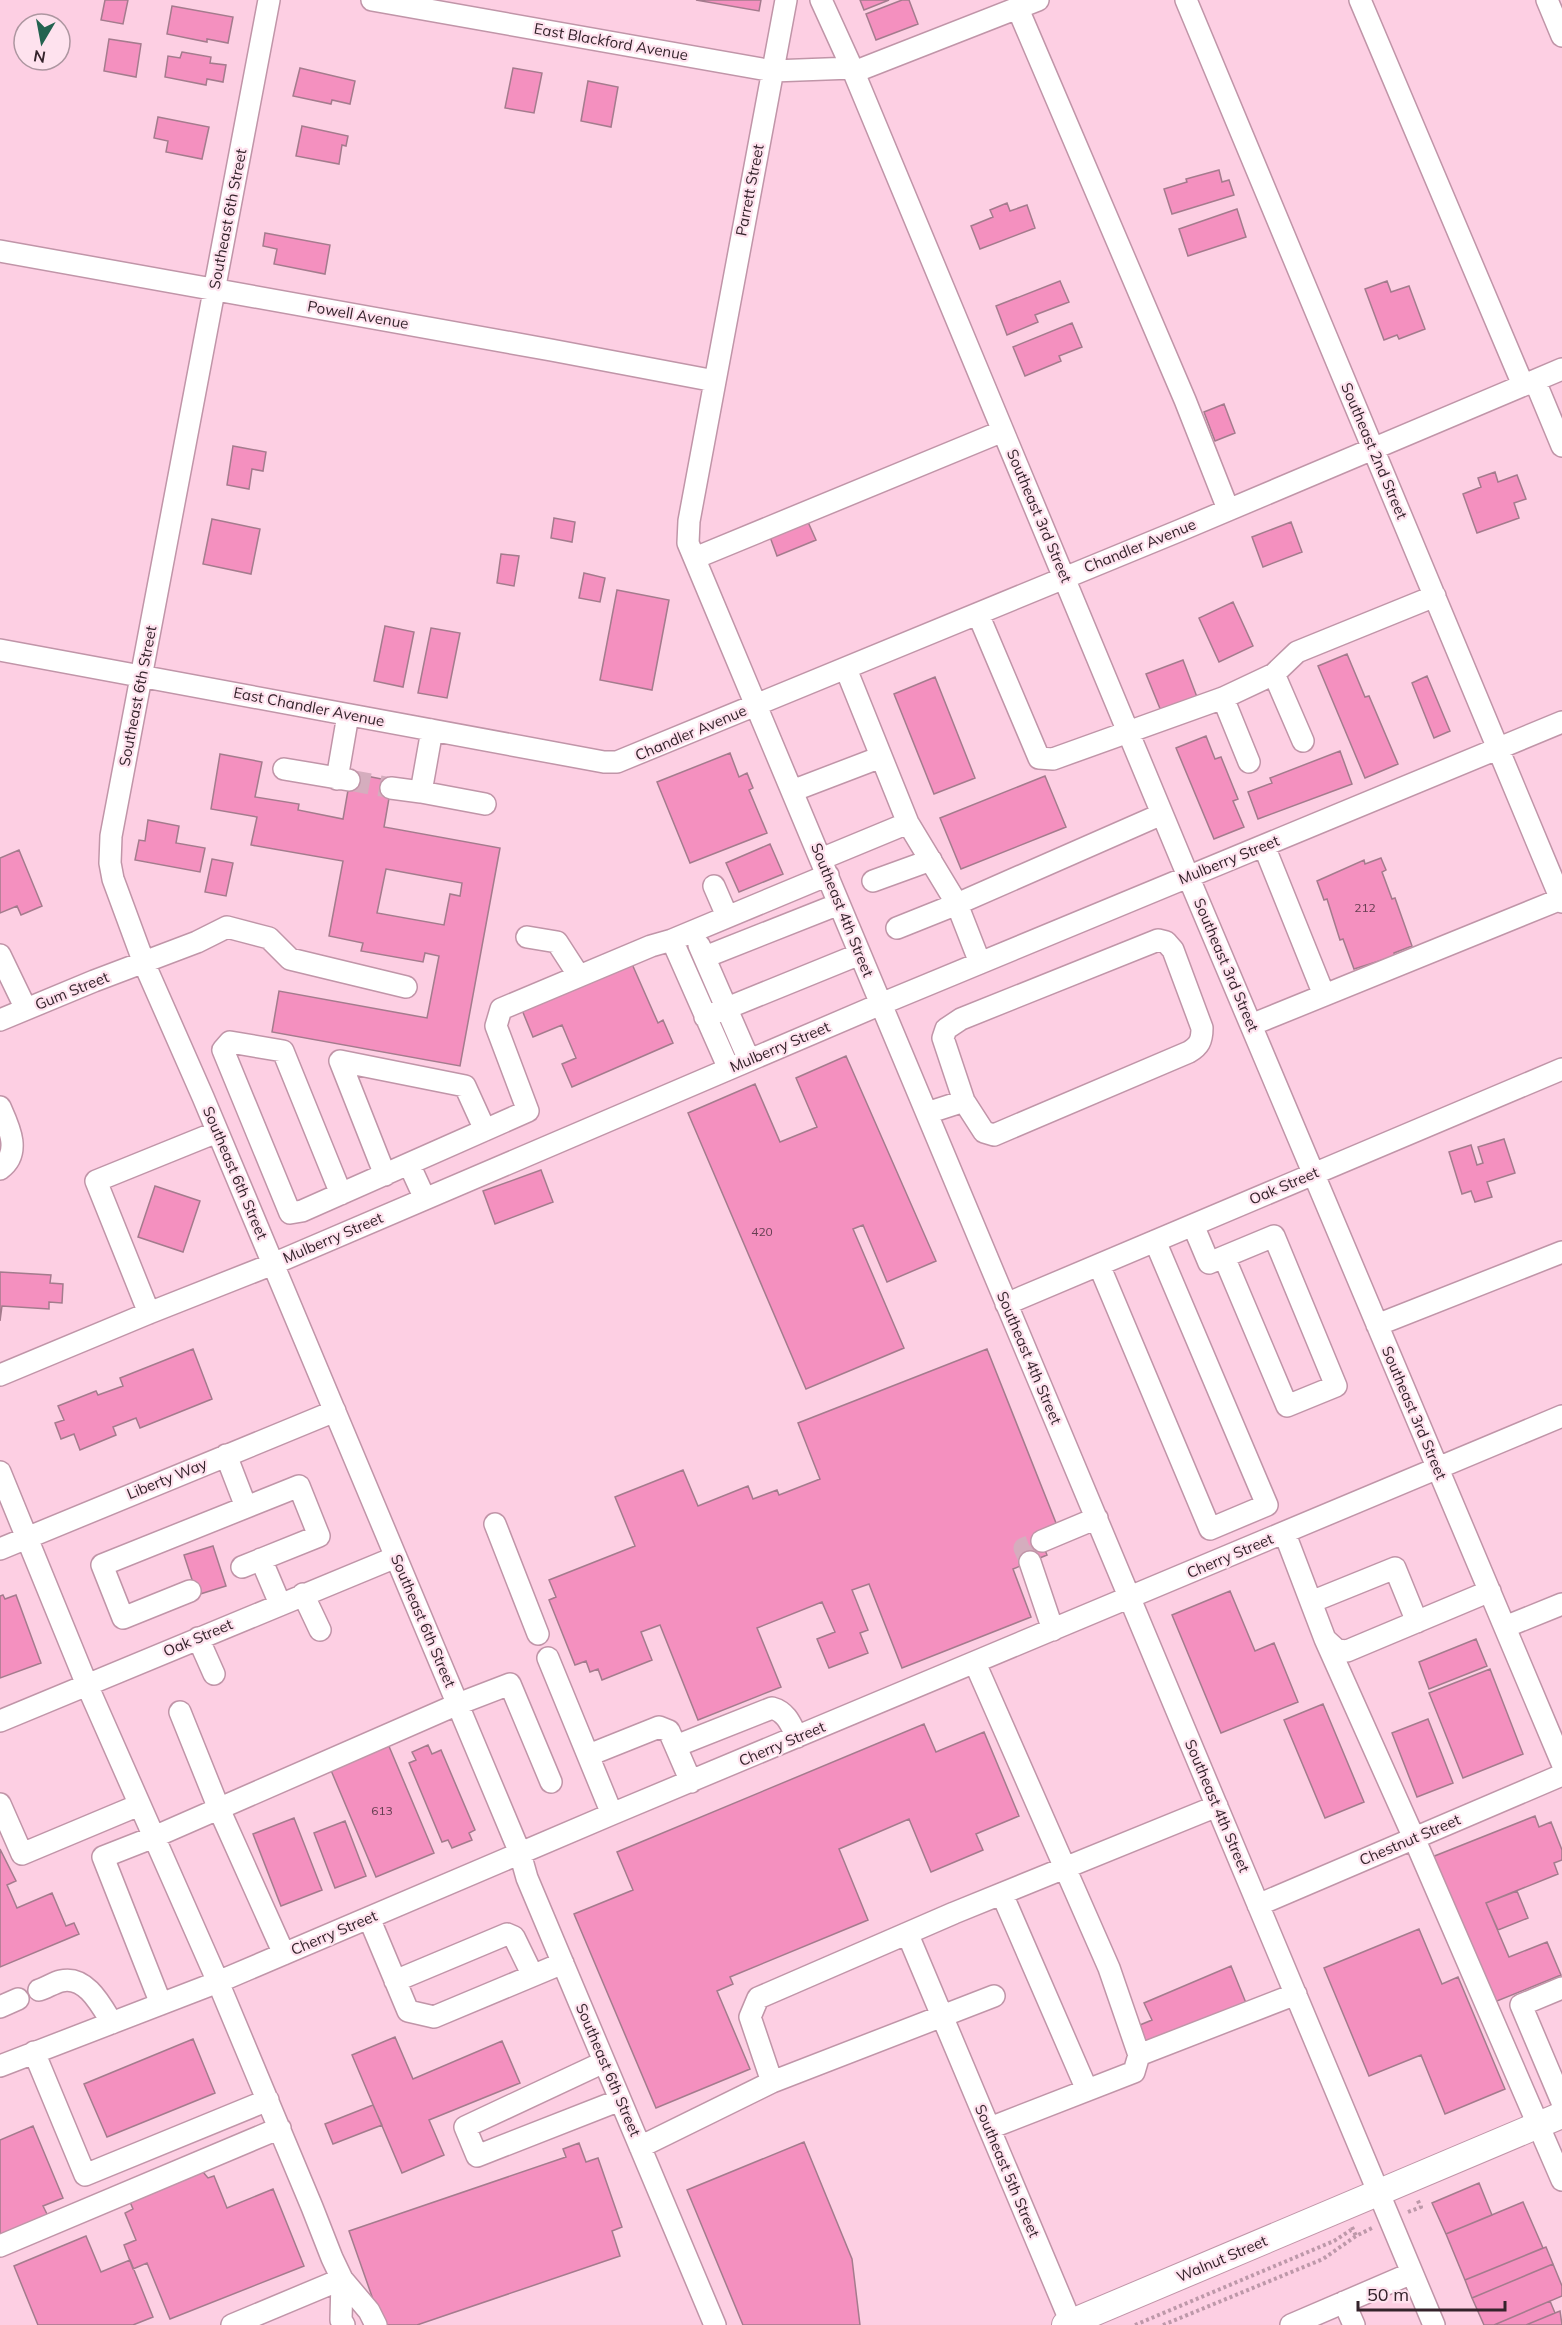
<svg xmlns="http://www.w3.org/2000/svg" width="1562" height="2325" font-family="Mulish,sans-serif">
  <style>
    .building { fill: #f490bf; stroke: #a47b8d; stroke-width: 1.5; fill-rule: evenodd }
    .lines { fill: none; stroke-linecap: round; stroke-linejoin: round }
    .minor-tunnel { stroke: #d5adbe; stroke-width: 21; stroke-dasharray: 21 10; stroke-linecap: butt }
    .minor-casing { stroke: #c095a8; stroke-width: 24 }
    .major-casing { stroke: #c095a8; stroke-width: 28 }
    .path { stroke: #bd98a9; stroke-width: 4; stroke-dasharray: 3 3; stroke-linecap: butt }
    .minor { stroke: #fff; stroke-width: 21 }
    .major { stroke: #fff; stroke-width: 26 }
    .labels { text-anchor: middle; stroke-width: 4.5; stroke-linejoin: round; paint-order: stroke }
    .number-label { font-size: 12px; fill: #643e50 }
    .street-label { font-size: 15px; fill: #34232b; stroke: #fee2ee }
  </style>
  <rect width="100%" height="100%" fill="#fdcfe3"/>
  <path class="building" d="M105 0H128L123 24 101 20Z
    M696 0H761L759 11Z
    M860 0H889L864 10Z
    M902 0H909L918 24 876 40 866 14Z
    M172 6 233 17 228 43 207 39V42L167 34Z
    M109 39 141 44 136 77 104 71Z
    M182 52 211 57 210 63 226 65 223 82 207 79 206 85 165 77 168 56 180 58Z
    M300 68 355 81 350 104 332 100 331 104 293 96Z
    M513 68 542 73 534 113 505 108Z
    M588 81 618 87 611 127 581 121Z
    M158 117 209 127 202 159 166 152 168 141 154 138Z
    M302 126 348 136 346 146 342 145 339 164 296 156Z
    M1219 170 1222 182 1229 180 1234 195 1172 214 1164 189 1187 182 1186 179Z
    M1007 203 1010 211 1027 205 1035 228 980 249 971 226 993 217 990 210Z
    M1237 209 1246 237 1188 256 1179 229Z
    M265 233 330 245 325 274 274 264 277 249 263 246Z
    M1060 281 1069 302 1035 315 1038 322 1007 335 996 306Z
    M1387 281 1391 292 1409 286 1425 329 1399 339 1397 335 1384 340 1365 289Z
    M1072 323 1082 347 1059 356 1061 361 1025 376 1013 347Z
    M1224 404 1235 433 1215 441 1204 412Z
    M233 446 266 452 263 471 252 469 249 489 227 485Z
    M1495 472 1498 482 1517 475 1526 499 1514 503 1519 518 1477 533 1463 494 1481 487 1478 478Z
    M554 518 575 522 572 542 551 538Z
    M212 519 260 529 251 574 203 564Z
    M808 522 816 540 777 556 770 537Z
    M1291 522 1302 552 1263 567 1252 537Z
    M501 554 519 556 514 586 497 583Z
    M584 573 605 578 600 602 579 598Z
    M617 590 669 600 652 690 600 680Z
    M1233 602 1253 646 1219 662 1199 618Z
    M385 626 414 632 403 687 374 681Z
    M431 628 460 633 447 698 418 693Z
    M1347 654 1365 697 1369 696 1398 764 1365 778 1318 666Z
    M1183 660 1197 697 1161 711 1146 674Z
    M1427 676 1450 731 1434 738 1412 683Z
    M935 677 975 778 934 794 894 694Z
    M1206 736 1215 759 1221 757 1238 799 1233 801 1244 827 1214 839 1176 748Z
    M1340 751 1352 784 1258 819 1248 792 1272 783 1270 778Z
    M730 753 739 777 747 773 753 788 749 790 767 833 690 863 657 782Z
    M220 754 262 762 255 797 299 804 298 810 343 819 351 773 392 781 384 827 500 848 460 1066 272 1032 279 991 427 1018 439 956 425 953 423 962 361 951 363 943 329 936 343 861 251 845 257 817 211 809ZM386 869 462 883 460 896 450 894 444 925 377 913Z
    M1045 776 1066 827 961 869 940 818Z
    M148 820 179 826 176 843 205 848 200 872 135 860 139 840 145 841Z
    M770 844 783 874 739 892 726 863Z
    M19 850 42 906 21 915 17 906 0 913V858Z
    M1381 858 1386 870 1382 872 1392 899 1395 898 1412 946 1394 953 1395 956 1354 969 1343 939 1340 940 1327 899 1324 900 1317 881 1364 860 1365 864Z
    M212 859 233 863 226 896 205 892Z
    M632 964 658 1023 663 1020 673 1043 572 1087 562 1064 576 1058 562 1025 533 1037 522 1010Z
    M846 1056 936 1261 887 1282 863 1225 853 1229 904 1348 806 1389 688 1113 755 1084 780 1142 817 1127 796 1078Z
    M1504 1139 1515 1173 1487 1182 1492 1197 1475 1202 1471 1191 1462 1194 1449 1152 1471 1145 1477 1165 1483 1163 1478 1147Z
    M541 1170 553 1202 495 1224 483 1191Z
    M155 1186 200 1201 183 1252 138 1237Z
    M0 1272 51 1275 50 1283 63 1284 62 1303 49 1302V1309L2 1306 0 1321Z
    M193 1349 212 1399 140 1428 136 1418 113 1427 116 1435 80 1450 74 1434 61 1439 55 1423 64 1420 58 1406 96 1391 98 1395 123 1386 120 1378Z
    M987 1349 1058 1528 1039 1535 1047 1555 1013 1569 1031 1617 902 1668 869 1584 852 1590 868 1630 860 1633 868 1653 829 1668 817 1639 835 1632 822 1602 757 1628 781 1687 698 1720 660 1625 641 1632 652 1660 602 1680 598 1669 590 1672 586 1661 575 1665 549 1600 556 1597 549 1580 635 1546 615 1497 683 1470 698 1506 748 1486 753 1499 777 1490 779 1495 820 1479 798 1423Z
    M213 1546 226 1586 197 1595 184 1555Z
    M1230 1591 1255 1651 1274 1643 1298 1702 1221 1733 1172 1615Z
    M3 1595 5 1599 16 1595 41 1663 0 1678V1596Z
    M1476 1639 1487 1666 1429 1689 1419 1662Z
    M1490 1669 1523 1754 1463 1778 1429 1693Z
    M1323 1704 1364 1802 1325 1818 1284 1720Z
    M1428 1719 1453 1783 1417 1797 1392 1733Z
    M924 1724 936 1752 984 1732 1019 1816 976 1834 983 1850 931 1872 909 1819 839 1849 868 1920 730 1977 733 1984 717 1991 750 2069 656 2108 574 1914 633 1890 617 1852Z
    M388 1744 434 1853 376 1877 330 1768Z
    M428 1745 432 1754 441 1750 475 1830 469 1833 472 1840 452 1848 448 1840 442 1842 409 1763 416 1760 412 1752Z
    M1535 1816 1539 1827 1551 1822 1562 1850V1860L1554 1863 1558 1874 1486 1903 1509 1957 1547 1942 1561 1975 1487 2005 1427 1859Z
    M294 1818 322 1890 281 1906 253 1834Z
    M345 1821 366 1876 335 1888 314 1833Z
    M0 1849 16 1881 7 1885 17 1908 52 1893 66 1926 74 1923 79 1934 0 1967Z
    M1517 1891 1528 1918 1498 1930 1486 1903Z
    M1419 1929 1442 1984 1458 1977 1505 2089 1445 2114 1421 2055 1369 2076 1324 1968Z
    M1231 1966 1246 2003 1143 2046 1135 2027 1152 2020 1144 2003Z
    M395 2037 413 2079 502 2041 520 2083 429 2120 444 2155 402 2173 352 2055Z
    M193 2039 215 2093 107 2137 84 2084Z
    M373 2105 382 2125 333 2144 325 2124Z
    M33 2126 63 2198 43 2206 49 2218 0 2238V2140Z
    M804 2142 852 2259 860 2325H743L687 2190Z
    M579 2143 586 2162 598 2158 622 2227 612 2231 620 2256 417 2325H382L349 2231 566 2157 563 2149Z
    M203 2172 208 2178 214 2176 227 2208 273 2189 304 2266 170 2319 147 2263 133 2269 124 2245 136 2240 125 2213 133 2209 130 2202Z
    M1479 2183 1492 2215 1446 2234 1432 2203Z
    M1523 2202 1543 2248 1465 2280 1446 2234Z
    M86 2236 101 2272 130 2260 153 2317 133 2325H38L14 2266Z
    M1546 2247 1553 2264 1472 2298 1465 2280Z
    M1553 2264 1562 2286V2296L1494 2325H1484L1472 2298Z
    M1550 2301 1555 2313 1526 2325H1494Z
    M1560 2311 1562 2325H1526L1555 2313Z"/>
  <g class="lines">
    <path class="minor-tunnel" d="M349 780 391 788
      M1030 1562 1024 1548 1042 1541"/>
    <defs>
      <path id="minor" d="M269 0 111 836 110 863 113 879 144 963 203 1097 520 1853 527 1878 715 2325
        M372 0 773 71 852 68
        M786 0 689 521 688 543 1434 2325
        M821 0 852 68 1188 876 1562 1763
        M1186 0 1562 902
        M1360 0 1523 385
        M1547 0 1562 36
        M1018 9 1185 400 1228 509
        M854 72 1038 0
        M0 251 551 350 715 381
        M1535 381 1562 446
        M695 558 1003 431
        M978 614 1039 758 1053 759 1223 698 1274 674 1297 652 1435 596
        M0 650 604 762H617L1181 530 1562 369
        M846 669 908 823 957 904 897 928
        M1274 674 1303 741
        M1223 698 1249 762
        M432 730 421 792 485 804
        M284 769 349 780
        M337 779 348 715
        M391 788 421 792
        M792 791 881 757
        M1264 846 1324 995
        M821 859 908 823
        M873 881 931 860
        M714 886 727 916
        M527 937 557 942 579 976
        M699 945 749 1060
        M0 955 26 1009
        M705 957 839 904
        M980 963 957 904 1162 814
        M705 1017 860 954
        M0 1020 94 981 197 942 227 927 269 938 290 959 406 987
        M1251 1025 1561 899
        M729 1069 672 940 828 875
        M0 1107C9 1127 22 1153 0 1169
        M927 1113 964 1101 943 1038 946 1029 961 1019 1158 940 1166 942 1173 950 1202 1028C1202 1041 1199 1046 1189 1052L994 1135 984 1132 964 1101
        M409 1164 425 1199
        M385 1175 340 1061 465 1086 485 1130
        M341 1194 283 1051 230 1042 223 1050 290 1213 302 1211 528 1111 496 1026 501 1009 651 946 672 940
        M1193 1225 1209 1263 1274 1236 1336 1386 1287 1406 1224 1257
        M1099 1265 1210 1529 1267 1505 1155 1241
        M1006 1304 1562 1069
        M149 1313 96 1181 217 1132
        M1377 1325 1562 1252
        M0 1375 149 1313 273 1264 881 1004 1562 722
        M226 1455 246 1507
        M0 1472 87 1685 218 1982 312 2207 332 2258 342 2279 369 2311 376 2325
        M495 1524 538 1634
        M1285 1534 1325 1639 1337 1650 1347 1651 1490 1591
        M1042 1541 1097 1518
        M0 1549 335 1411
        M261 1559 280 1604
        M1030 1562 1053 1630
        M190 1591 123 1618 102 1565 299 1486 319 1536 242 1567
        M303 1594 320 1630
        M1311 1602 1395 1568 1417 1622
        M1505 1627 1562 1604
        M198 1638 214 1674
        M1325 1639 1414 1838 1562 2180
        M548 1658 612 1814
        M975 1663 1109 1968 1139 2055 1134 2072 990 2128
        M180 1712 219 1809 284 1954
        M0 1721 396 1557
        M676 1746 772 1708C787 1712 791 1725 797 1737
        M589 1755 659 1727 669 1731 691 1782
        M0 1804 22 1854 139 1805
        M1002 1894 1087 2090
        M1258 1905 1562 1775
        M369 1918 408 2011 434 2017 563 1963
        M908 1935 1072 2325
        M395 1981 507 1934 514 1937 532 1974
        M1562 1988 1521 2005 1562 2102
        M39 1990C46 1988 53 1983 61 1981 86 1975 101 2005 112 2023
        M161 2004 103 1857 154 1837 458 1704 510 1684 551 1782
        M0 2007 18 1999
        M34 2052 85 2175 268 2100
        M1139 2055 1296 1994
        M604 2062 465 2127 477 2156 620 2100
        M0 2066 218 1982 612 1814 1562 1416
        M772 2082 994 1996
        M640 2147 772 2082 750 2017 758 1998 954 1913 1217 1806
        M0 2246 280 2128
        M342 2279 341 2320 344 2325
        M1344 2302 1354 2325
        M232 2325 342 2279
        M1291 2325 1412 2273"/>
      <path id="major" d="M1065 2325 1562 2115"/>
    </defs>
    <use href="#minor" class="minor-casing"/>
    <use href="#major" class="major-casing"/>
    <path class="path" d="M1408 2212 1421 2207 1417 2199
      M1352 2227 1356 2236
      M1135 2325 1334 2241 1351 2230
      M1163 2325 1323 2259 1356 2236 1374 2227"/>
    <use href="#minor" class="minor"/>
    <use href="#major" class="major"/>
  </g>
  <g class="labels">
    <g class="number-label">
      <text x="1365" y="912">212</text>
      <text x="762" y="1236">420</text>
      <text x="382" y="1815">613</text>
    </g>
    <g class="street-label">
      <text transform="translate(611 42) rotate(10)" y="5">East Blackford Avenue</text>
      <text transform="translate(750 190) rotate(-79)" y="5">Parrett Street</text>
      <text transform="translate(228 219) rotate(-79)" y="5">Southeast 6th Street</text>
      <text transform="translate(358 315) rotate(10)" y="5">Powell Avenue</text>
      <text transform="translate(1374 451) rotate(67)" y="5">Southeast 2nd Street</text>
      <text transform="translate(1039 516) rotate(67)" y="5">Southeast 3rd Street</text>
      <text transform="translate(1140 546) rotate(-22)" y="5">Chandler Avenue</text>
      <text transform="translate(138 696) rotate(-79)" y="5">Southeast 6th Street</text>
      <text transform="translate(309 707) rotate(11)" y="5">East Chandler Avenue</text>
      <text transform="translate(691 733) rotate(-23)" y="5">Chandler Avenue</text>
      <text transform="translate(1229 860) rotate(-22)" y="5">Mulberry Street</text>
      <text transform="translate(842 910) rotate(68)" y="5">Southeast 4th Street</text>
      <text transform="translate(1226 965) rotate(67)" y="5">Southeast 3rd Street</text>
      <text transform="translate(72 991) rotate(-22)" y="5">Gum Street</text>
      <text transform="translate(780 1047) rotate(-23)" y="5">Mulberry Street</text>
      <text transform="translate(235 1173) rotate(67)" y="5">Southeast 6th Street</text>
      <text transform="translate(1284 1186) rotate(-23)" y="5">Oak Street</text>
      <text transform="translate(333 1238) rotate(-23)" y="5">Mulberry Street</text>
      <text transform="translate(1029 1358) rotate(67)" y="5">Southeast 4th Street</text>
      <text transform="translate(1414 1413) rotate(67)" y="5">Southeast 3rd Street</text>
      <text transform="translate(167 1479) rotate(-22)" y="5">Liberty Way</text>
      <text transform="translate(1230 1556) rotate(-23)" y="5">Cherry Street</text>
      <text transform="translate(423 1621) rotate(67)" y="5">Southeast 6th Street</text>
      <text transform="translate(198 1638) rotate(-23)" y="5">Oak Street</text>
      <text transform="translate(782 1744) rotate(-23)" y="5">Cherry Street</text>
      <text transform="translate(1217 1806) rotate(67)" y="5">Southeast 4th Street</text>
      <text transform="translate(1410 1840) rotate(-23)" y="5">Chestnut Street</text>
      <text transform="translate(334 1933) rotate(-23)" y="5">Cherry Street</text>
      <text transform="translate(608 2070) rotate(67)" y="5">Southeast 6th Street</text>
      <text transform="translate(1007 2171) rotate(67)" y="5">Southeast 5th Street</text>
      <text transform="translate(1222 2259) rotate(-23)" y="5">Walnut Street</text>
    </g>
  </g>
  <g transform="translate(42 42) rotate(190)"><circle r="28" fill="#fee2ee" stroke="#ad96a0" stroke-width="1.5"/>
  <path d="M0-4.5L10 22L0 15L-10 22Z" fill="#236350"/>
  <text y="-9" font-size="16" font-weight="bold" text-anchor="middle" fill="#34232b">N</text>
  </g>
  <path d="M1358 2301v9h147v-9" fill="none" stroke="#34232b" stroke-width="3"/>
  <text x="1367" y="2301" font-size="18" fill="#34232b" stroke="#fee2ee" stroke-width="4.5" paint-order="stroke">50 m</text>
</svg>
